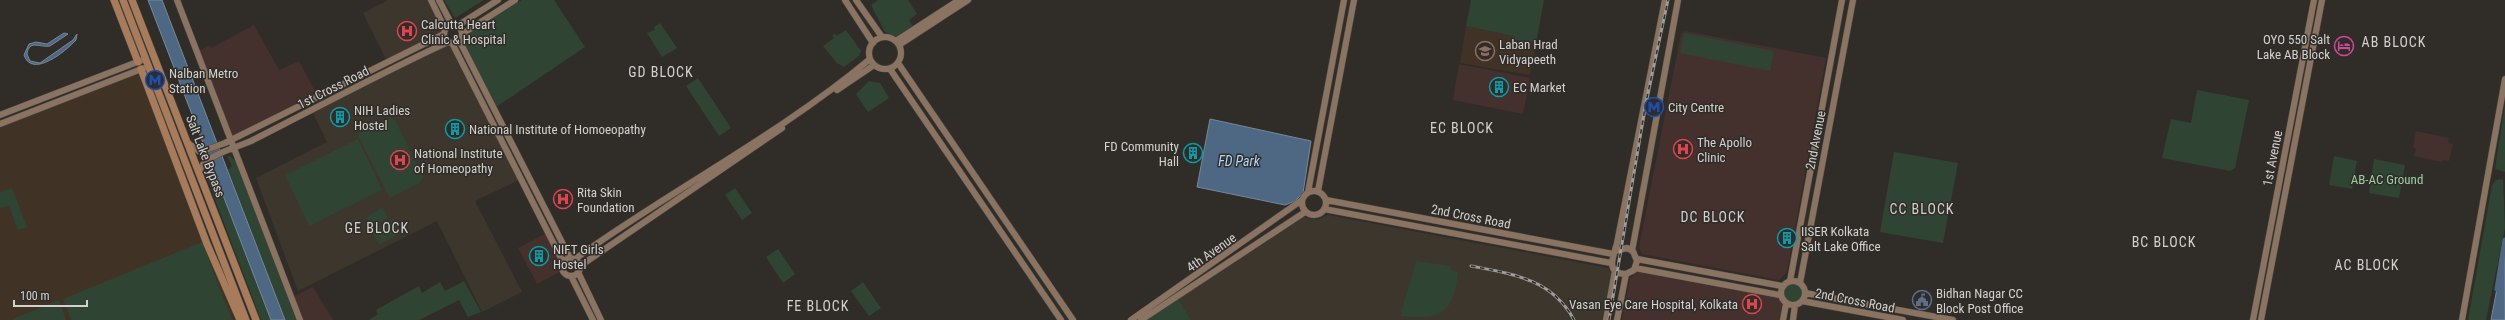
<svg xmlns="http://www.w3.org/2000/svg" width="2505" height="320" font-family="'Roboto Condensed',sans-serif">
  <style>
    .commercial { fill: #44302d }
    .built { fill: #3c362c }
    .education { fill: #403325 }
    .green { fill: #304433 }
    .water { fill: #4e6883; stroke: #76889a }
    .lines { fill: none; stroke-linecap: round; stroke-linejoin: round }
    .canal { stroke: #4e6883; stroke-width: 5 }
    .secondary-casing { stroke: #4c4a47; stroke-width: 7 }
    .primary-casing { stroke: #4c4a47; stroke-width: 8 }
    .secondary { stroke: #8a7360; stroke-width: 6 }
    .primary { stroke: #a87b5b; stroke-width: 7 }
    .rail-casing { stroke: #9e9c99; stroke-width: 3 }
    .rail { stroke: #302d29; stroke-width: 1.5; stroke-dasharray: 4.5; stroke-linecap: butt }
    .labels { text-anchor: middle; stroke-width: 3; stroke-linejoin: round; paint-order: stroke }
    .poi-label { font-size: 13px; fill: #d3d1ce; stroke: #302d29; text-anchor: start }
    .street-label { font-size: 13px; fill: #d3d1ce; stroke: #302d29 }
    .park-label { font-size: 13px; fill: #9bcea2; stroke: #302d29 }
    .neighbourhood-label { font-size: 14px; letter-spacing: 1px; fill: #d3d1ce; stroke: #302d29 }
    .water-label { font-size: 14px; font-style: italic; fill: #b3d9ff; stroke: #302d29 }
  </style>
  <rect width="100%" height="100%" fill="#302d29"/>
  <path class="commercial" d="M254 25 279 70 299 61 317 95 233 138 199 51 209 45 211 48Z
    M1685 31 1826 58 1787 272 1779 280 1642 254 1639 247 1681 34Z
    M1459 64 1530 78 1523 114 1453 100Z
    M2416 131 2449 138 2448 143 2453 144 2449 161 2443 160 2442 162 2414 156 2416 148H2413Z
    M546 233 561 261 560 272 537 284 518 248Z
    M1637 272 1778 298 1782 305 1779 320H1622L1630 278Z
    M313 287 333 320H302L292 297Z"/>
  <path class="built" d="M388 0H430L444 29 441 33 387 61 363 13Z
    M447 45 450 46 519 180 475 201 522 292 482 312 437 221 298 291 256 178 327 142 312 111Z
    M1328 215 1608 268 1612 275 1602 320H1191L1178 298 1304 217 1317 220Z"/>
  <path class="education" d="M1466 26 1513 36 1512 39 1536 43 1530 75 1460 63Z
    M139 73 235 320H0V126Z"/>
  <path class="green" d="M444 0H484L455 18Z
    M522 0H554L585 47 496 107 462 42 466 34Z
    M878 0H908L917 14 909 20 913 26 897 37 885 32 871 5Z
    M1471 0H1544L1536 43 1511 39 1513 36 1466 26Z
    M660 23 677 48 662 57 647 33 655 30 654 27Z
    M846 30 861 51 859 56 844 67 837 63 823 46 834 38 832 35 835 34 837 36Z
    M1684 33 1774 51 1770 71 1680 53Z
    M698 78 731 128 719 136 686 86Z
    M869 81 880 83 889 98 868 112 856 94Z
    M2197 90 2249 100 2235 168 2230 171 2162 158 2171 119 2191 123Z
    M2505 104V172L2495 169Z
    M390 118 395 120 423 177 419 183 390 198 357 134Z
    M358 139 382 190 309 226 285 175Z
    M1894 152 1958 163 1943 243 1880 232Z
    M227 156H230L237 163 296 320H285L230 175 228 170 232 166Z
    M2334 156 2357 161 2352 189 2329 185Z
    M2374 159 2405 165 2399 198 2369 193Z
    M208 162H210L271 320H261L205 173Z
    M2503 179 2505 228 2486 320H2468L2492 185 2496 180Z
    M12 188 27 227 18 230 9 206 0 208V192Z
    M735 188 752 213 742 220 725 195Z
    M382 208 388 218 371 226 366 217Z
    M393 219 401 233 379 245 371 231Z
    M202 242 232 320H71L63 299Z
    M778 249 795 274 783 283 766 257Z
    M1416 261 1451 266V270L1458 272C1454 315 1440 320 1400 316Z
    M464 281 481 312 468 317 459 300 419 320H369L378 314 376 310 419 286 422 293 440 282 445 291Z
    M863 282 881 308 869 316 851 291Z
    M1784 293a9 9 0 1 1 18 0a9 9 0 1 1-18 0Z
    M1178 298 1191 320H1145Z
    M59 300 66 320H14L13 319Z"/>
  <path class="water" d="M148 0H162L285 320H271Z
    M64 33 68 34 50 46C41 48 29 39 27 54L30 61 40 63 73 40 77 34 76 40C66 51 32 79 24 55L29 44 36 42 47 44Z
    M1210 119 1311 141 1303 193 1295 201 1285 205 1197 187Z
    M2505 246V320H2491Z"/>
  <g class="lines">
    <path class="canal" d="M2497 289 2505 240"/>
    <defs>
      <path id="secondary" d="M177 0 300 320
        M431 0 445 29
        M439 0 452 25
        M845 0 873 43
        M856 0 882 37
        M444 34a9 9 0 1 1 18 0a9 9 0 1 1-18 0Z
        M457 26 498 0
        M462 34 515 0
        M869 53a16 16 0 1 1 32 0a16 16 0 1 1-32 0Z
        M459 40 570 258
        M896 41 959 0
        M452 43 563 262
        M899 45 968 0
        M898 63 1073 320
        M890 69 1061 320
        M837 90 874 65
        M0 115 145 59
        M0 124 144 68
        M188 143 200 152 225 143 444 34
        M200 173C198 157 238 147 251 141 316 108 381 73 448 42
        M1302 203a12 12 0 1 1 24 0a12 12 0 1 1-24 0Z
        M1318 191 1354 0
        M1308 192 1344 0
        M1326 200 1613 254
        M1324 209 1611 263
        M1615 251 1627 248 1633 251 1637 261 1634 270 1626 274C1604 274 1614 255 1617 243L1665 0
        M1632 251 1678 0
        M562 267a9 9 0 1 1 18 0a9 9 0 1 1-18 0Z
        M575 259C671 190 779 135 870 59
        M1637 259 1782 286
        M580 266 782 128
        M1635 268 1780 295
        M578 272 601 320
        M571 276 593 320
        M1781 293a12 12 0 1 1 24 0a12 12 0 1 1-24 0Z
        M1790 281 1842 0
        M1800 283 1853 0
        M1805 293 1953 320
        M1802 301 1903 320
        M1131 320 1302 200
        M1141 320 1305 212
        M1606 320 1615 271
        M1617 320 1626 274
        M1783 320 1786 304
        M1793 320 1795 305
        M2253 320 2314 0
        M2261 320 2322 0
        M2462 320 2505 79"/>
      <path id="primary" d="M114 0 138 62
        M123 0 246 320
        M132 0 256 320
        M141 69 207 244 240 320"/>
    </defs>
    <use href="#secondary" class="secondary-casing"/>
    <use href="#primary" class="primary-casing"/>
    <use href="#secondary" class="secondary"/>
    <use href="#primary" class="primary"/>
    <defs>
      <path id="rail" d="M1471 266C1513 274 1552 279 1574 320
        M1609 320 1646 102 1668 0"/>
    </defs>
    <use href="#rail" class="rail-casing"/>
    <use href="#rail" class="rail"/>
  </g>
  <defs>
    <symbol id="hospital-ring" viewBox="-11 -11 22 22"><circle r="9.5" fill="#302d29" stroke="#e0444e" stroke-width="1.5"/><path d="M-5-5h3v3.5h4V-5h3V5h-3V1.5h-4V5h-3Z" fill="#e0444e"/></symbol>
    <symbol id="hotel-ring" viewBox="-11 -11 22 22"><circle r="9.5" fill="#302d29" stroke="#d1479c" stroke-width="1.5"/><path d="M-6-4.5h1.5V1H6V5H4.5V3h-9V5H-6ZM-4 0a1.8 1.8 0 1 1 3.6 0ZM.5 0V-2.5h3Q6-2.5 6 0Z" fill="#d1479c"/></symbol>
    <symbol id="school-ring" viewBox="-11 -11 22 22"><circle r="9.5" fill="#302d29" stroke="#8d6e63" stroke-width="1.5"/><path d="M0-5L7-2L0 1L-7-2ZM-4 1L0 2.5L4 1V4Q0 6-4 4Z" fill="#8d6e63"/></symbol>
    <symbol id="metro-ring" viewBox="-11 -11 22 22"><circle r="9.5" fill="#302d29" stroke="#1a4fb4" stroke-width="1.5"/><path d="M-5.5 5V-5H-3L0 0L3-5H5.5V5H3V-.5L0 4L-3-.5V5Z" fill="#1a4fb4"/></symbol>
    <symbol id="building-ring" viewBox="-11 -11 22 22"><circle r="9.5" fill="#302d29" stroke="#0f9aa8" stroke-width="1.5"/><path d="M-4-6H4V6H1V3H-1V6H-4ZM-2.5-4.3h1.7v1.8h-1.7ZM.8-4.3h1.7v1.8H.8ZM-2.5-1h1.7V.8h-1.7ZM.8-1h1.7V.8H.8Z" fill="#0f9aa8"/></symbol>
    <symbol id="civic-ring" viewBox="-11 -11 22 22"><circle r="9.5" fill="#302d29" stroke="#5c6f8a" stroke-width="1.5"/><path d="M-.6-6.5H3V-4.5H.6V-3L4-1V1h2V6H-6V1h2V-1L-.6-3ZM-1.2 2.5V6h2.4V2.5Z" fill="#5c6f8a"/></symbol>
  </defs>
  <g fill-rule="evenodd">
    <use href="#hospital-ring" x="396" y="20" width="22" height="22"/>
    <use href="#hotel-ring" x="2333" y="35" width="22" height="22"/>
    <use href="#school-ring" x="1474" y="40" width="22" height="22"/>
    <use href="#metro-ring" x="144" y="69" width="22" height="22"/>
    <use href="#building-ring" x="1488" y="76" width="22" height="22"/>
    <use href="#metro-ring" x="1643" y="96" width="22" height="22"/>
    <use href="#building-ring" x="329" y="106" width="22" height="22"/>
    <use href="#building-ring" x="444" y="118" width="22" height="22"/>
    <use href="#hospital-ring" x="1672" y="138" width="22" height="22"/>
    <use href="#building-ring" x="1182" y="142" width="22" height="22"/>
    <use href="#hospital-ring" x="389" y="149" width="22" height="22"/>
    <use href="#hospital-ring" x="552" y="188" width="22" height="22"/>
    <use href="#building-ring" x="1776" y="227" width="22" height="22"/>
    <use href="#building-ring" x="528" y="245" width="22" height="22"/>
    <use href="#civic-ring" x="1911" y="289" width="22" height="22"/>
    <use href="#hospital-ring" x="1741" y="293" width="22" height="22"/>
  </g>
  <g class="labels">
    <g class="poi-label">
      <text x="421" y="29">Calcutta Heart<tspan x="421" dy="15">Clinic &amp; Hospital</tspan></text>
      <text x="2330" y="44" text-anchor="end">OYO 550 Salt<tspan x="2330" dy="15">Lake AB Block</tspan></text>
      <text x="1499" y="49">Laban Hrad<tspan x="1499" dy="15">Vidyapeeth</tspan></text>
      <text x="169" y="78">Nalban Metro<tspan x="169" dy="15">Station</tspan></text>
      <text x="1513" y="92">EC Market</text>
      <text x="1668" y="112">City Centre</text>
      <text x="354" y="115">NIH Ladies<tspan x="354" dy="15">Hostel</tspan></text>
      <text x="469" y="134">National Institute of Homoeopathy</text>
      <text x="1697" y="147">The Apollo<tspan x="1697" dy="15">Clinic</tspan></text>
      <text x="1179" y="151" text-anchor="end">FD Community<tspan x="1179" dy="15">Hall</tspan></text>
      <text x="414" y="158">National Institute<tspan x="414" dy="15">of Homeopathy</tspan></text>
      <text x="577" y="197">Rita Skin<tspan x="577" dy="15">Foundation</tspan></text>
      <text x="1801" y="236">IISER Kolkata<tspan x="1801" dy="15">Salt Lake Office</tspan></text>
      <text x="553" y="254">NIFT Girls<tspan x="553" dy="15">Hostel</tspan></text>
      <text x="1936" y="298">Bidhan Nagar CC<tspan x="1936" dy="15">Block Post Office</tspan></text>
      <text x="1738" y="309" text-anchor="end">Vasan Eye Care Hospital, Kolkata</text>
    </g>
    <g class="street-label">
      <text transform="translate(333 87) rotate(-27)" y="5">1st Cross Road</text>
      <text transform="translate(1815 140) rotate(-79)" y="5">2nd Avenue</text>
      <text transform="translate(206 156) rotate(69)" y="5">Salt Lake Bypass</text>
      <text transform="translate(2272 158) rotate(-79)" y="5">1st Avenue</text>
      <text transform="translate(1471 216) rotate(11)" y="5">2nd Cross Road</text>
      <text transform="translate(1211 252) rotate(-35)" y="5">4th Avenue</text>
      <text transform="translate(1855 300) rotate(11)" y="5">2nd Cross Road</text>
    </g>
    <g class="park-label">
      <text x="2387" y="184">AB-AC Ground</text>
    </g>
    <g class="neighbourhood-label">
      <text x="2394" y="47">AB BLOCK</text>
      <text x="661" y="77">GD BLOCK</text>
      <text x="1462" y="133">EC BLOCK</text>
      <text x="1922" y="214">CC BLOCK</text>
      <text x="1713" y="222">DC BLOCK</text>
      <text x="377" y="233">GE BLOCK</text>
      <text x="2164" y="247">BC BLOCK</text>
      <text x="2367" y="270">AC BLOCK</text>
      <text x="818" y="311">FE BLOCK</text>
    </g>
    <g class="water-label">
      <text x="1239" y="166">FD Park</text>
    </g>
  </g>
  <path d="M14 300v6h73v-6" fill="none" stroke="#d3d1ce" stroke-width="2"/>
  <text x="20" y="300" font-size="12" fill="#d3d1ce" stroke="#302d29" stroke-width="3" paint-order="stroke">100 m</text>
</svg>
